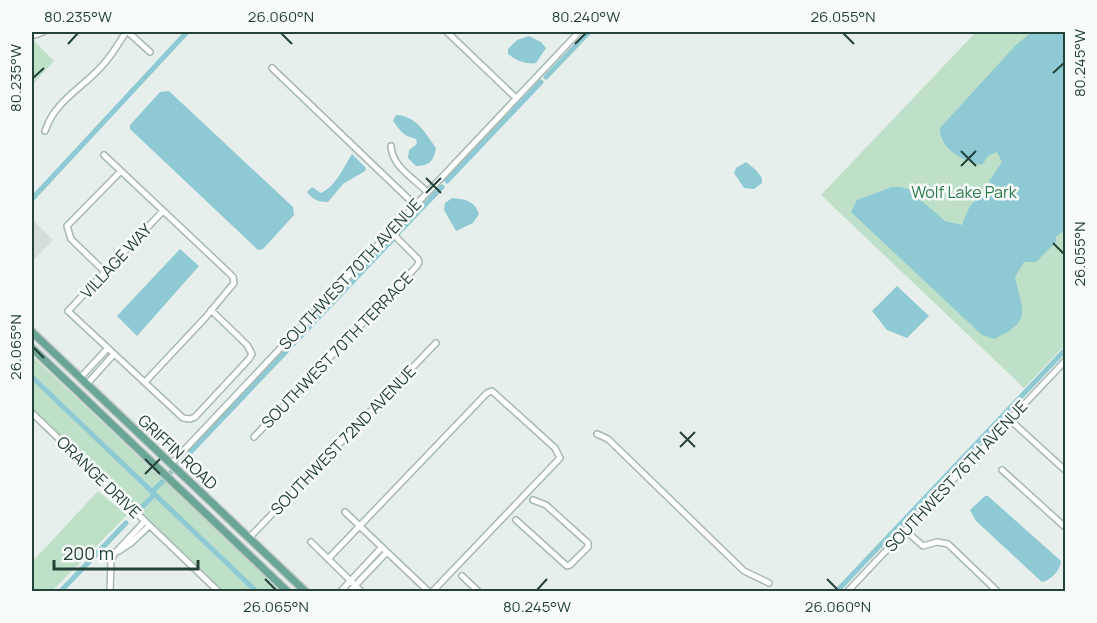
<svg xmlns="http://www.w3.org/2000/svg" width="1097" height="623" font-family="Manrope,sans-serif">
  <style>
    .built { fill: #d4dfda }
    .green { fill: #bfe0c8 }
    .water { fill: #8ec9d4 }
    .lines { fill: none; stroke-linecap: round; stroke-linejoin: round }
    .canal { stroke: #8ec9d4; stroke-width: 5 }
    .minor-casing { stroke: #a8b8b2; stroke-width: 8 }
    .major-casing { stroke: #c2cac8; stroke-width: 10 }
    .minor { stroke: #fff; stroke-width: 5 }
    .major { stroke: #6aa596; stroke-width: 7 }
    .ticks { fill: none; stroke: #24423a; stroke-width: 2 }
    .labels { text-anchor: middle; stroke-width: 5; stroke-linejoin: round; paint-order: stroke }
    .park-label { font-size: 16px; fill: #2d7a4b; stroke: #f7fbf9 }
    .street-label { font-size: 16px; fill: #24423a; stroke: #f7fbf9 }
    .neatline { fill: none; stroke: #24423a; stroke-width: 2 }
    .ticks-label { font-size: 15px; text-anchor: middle; fill: #24423a }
  </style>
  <rect width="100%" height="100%" fill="#e6efeb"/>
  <path class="built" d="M32 219 53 240 32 262Z"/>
  <path class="green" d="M976 32H1065V345L1024 388 821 195Z
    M32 39 54 61 32 85Z
    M33 357 281 591H222L32 410V358Z
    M98 491 127 515 52 591H32V562Z"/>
  <path class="water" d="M1032 32H1065V230L1056 237V242L1036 262H1024L1015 277C1023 313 1032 321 994 339L982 335 851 212 857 200 892 187H900L908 189 945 221 962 225C964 219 967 212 970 206 977 197 993 195 989 181L1002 162 997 152 988 156 982 165C965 163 938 148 940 128L1016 45Z
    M529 36 541 42 546 48 536 63C527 65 515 60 508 54V49L517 40Z
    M169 91 293 207 294 215 263 249 258 250 130 129V125L160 92Z
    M396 115C417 116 425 133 436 148 434 161 429 166 416 166L408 158 409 150 417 144 416 139C404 136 401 132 393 121Z
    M352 154 366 168 365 171 343 184 328 202C319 202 313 200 307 192L312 187 321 193C337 185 343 168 352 154Z
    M746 162 756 170 762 178V183L754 189 744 188 734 173 736 168Z
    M452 198C465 199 475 201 479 214L473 223 456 231 444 210 445 203Z
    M180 249 199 266 137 336 117 316Z
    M897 286 929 316 907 338 887 330 872 311Z
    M985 496H988L1061 561C1060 571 1051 580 1042 582L976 521 970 510Z"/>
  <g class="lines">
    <path class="canal" d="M546 77 589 32
      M447 181 541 82
      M32 199 187 32
      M398 233 442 187
      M32 377 257 592
      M180 463 393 239
      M171 472 172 471
      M152 492 163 481
      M142 507 155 494
      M60 592 126 523
      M836 592 1066 349"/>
    <defs>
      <path id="minor" d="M128 32 150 52
        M447 32 516 98
        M32 34 35 35 43 32
        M272 68 415 205
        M45 131C55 101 81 89 101 67 111 57 118 44 126 32
        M391 146C392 167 414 178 427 192
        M104 155 228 272 233 277 234 283 205 318 145 382
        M163 211 68 311 183 418 190 419 195 417 249 359 252 354 247 345 211 310
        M105 272 71 239 67 226 121 171
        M80 378 108 348
        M87 384 114 354
        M32 413 219 592
        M1009 419 1066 471
        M597 434 608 439 744 571 769 583
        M254 437 417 266 419 262 418 259 390 231
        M171 464 579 32
        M1002 470 1066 528
        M345 512 429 592
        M516 520 567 566 570 565 588 547V543L546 505 533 500
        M905 530 923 546 937 542 948 544 998 592
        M249 538 436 343
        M311 542 362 592
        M119 551 131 543 149 526
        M328 559 487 393 492 391 555 448 560 458 432 592
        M462 576 479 592
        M110 592 111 560 115 553 145 521
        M340 592 382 547
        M349 592 387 552
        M847 592 1066 360"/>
      <path id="major" d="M32 332 306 592
        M32 348 288 592"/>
    </defs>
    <use href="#minor" class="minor-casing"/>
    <use href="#major" class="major-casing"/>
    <use href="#minor" class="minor"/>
    <use href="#major" class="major"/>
  </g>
  <path class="ticks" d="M281 33 292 44M843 33 854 44M68 44 78 33M575 44 586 33M1053 73 1064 63M33 78 44 68M961 151 976 166M961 166 976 151M426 178 441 193M426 193 441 178M1053 243 1064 254M33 347 44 358M680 432 695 447M680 447 695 432M145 459 160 474M145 474 160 459M265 579 276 590M827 579 838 590M537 590 547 579"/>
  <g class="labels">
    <g class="park-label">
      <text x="964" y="198">Wolf Lake Park</text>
    </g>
    <g class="street-label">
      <text transform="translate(116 261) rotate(-47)" y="6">VILLAGE WAY</text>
      <text transform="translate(350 274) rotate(-47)" y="6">SOUTHWEST 70TH AVENUE</text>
      <text transform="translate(337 350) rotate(-46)" y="6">SOUTHWEST 70TH TERRACE</text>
      <text transform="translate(343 440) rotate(-46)" y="6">SOUTHWEST 72ND AVENUE</text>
      <text transform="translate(178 452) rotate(43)" y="6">GRIFFIN ROAD</text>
      <text transform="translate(956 476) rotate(-47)" y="6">SOUTHWEST 76TH AVENUE</text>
      <text transform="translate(99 477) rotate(44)" y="6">ORANGE DRIVE</text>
    </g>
  </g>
  <rect width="1097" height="623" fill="none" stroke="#f7fbf9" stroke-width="66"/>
  <path d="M54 560v9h144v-9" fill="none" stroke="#24423a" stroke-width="3"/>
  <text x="63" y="560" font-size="18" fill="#24423a" stroke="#f7fbf9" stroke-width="4.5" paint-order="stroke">200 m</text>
  <rect x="33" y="33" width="1031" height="557" class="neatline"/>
  <g class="ticks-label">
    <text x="78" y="22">80.235°W</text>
    <text x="281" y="22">26.060°N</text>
    <text x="586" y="22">80.240°W</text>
    <text x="843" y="22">26.055°N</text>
    <text transform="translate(1080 63) rotate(-90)" y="5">80.245°W</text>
    <text transform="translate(16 78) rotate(-90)" y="5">80.235°W</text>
    <text transform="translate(1080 254) rotate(-90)" y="5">26.055°N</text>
    <text transform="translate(16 347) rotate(-90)" y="5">26.065°N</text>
    <text x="276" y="612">26.065°N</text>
    <text x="537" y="612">80.245°W</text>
    <text x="838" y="612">26.060°N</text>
  </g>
</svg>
